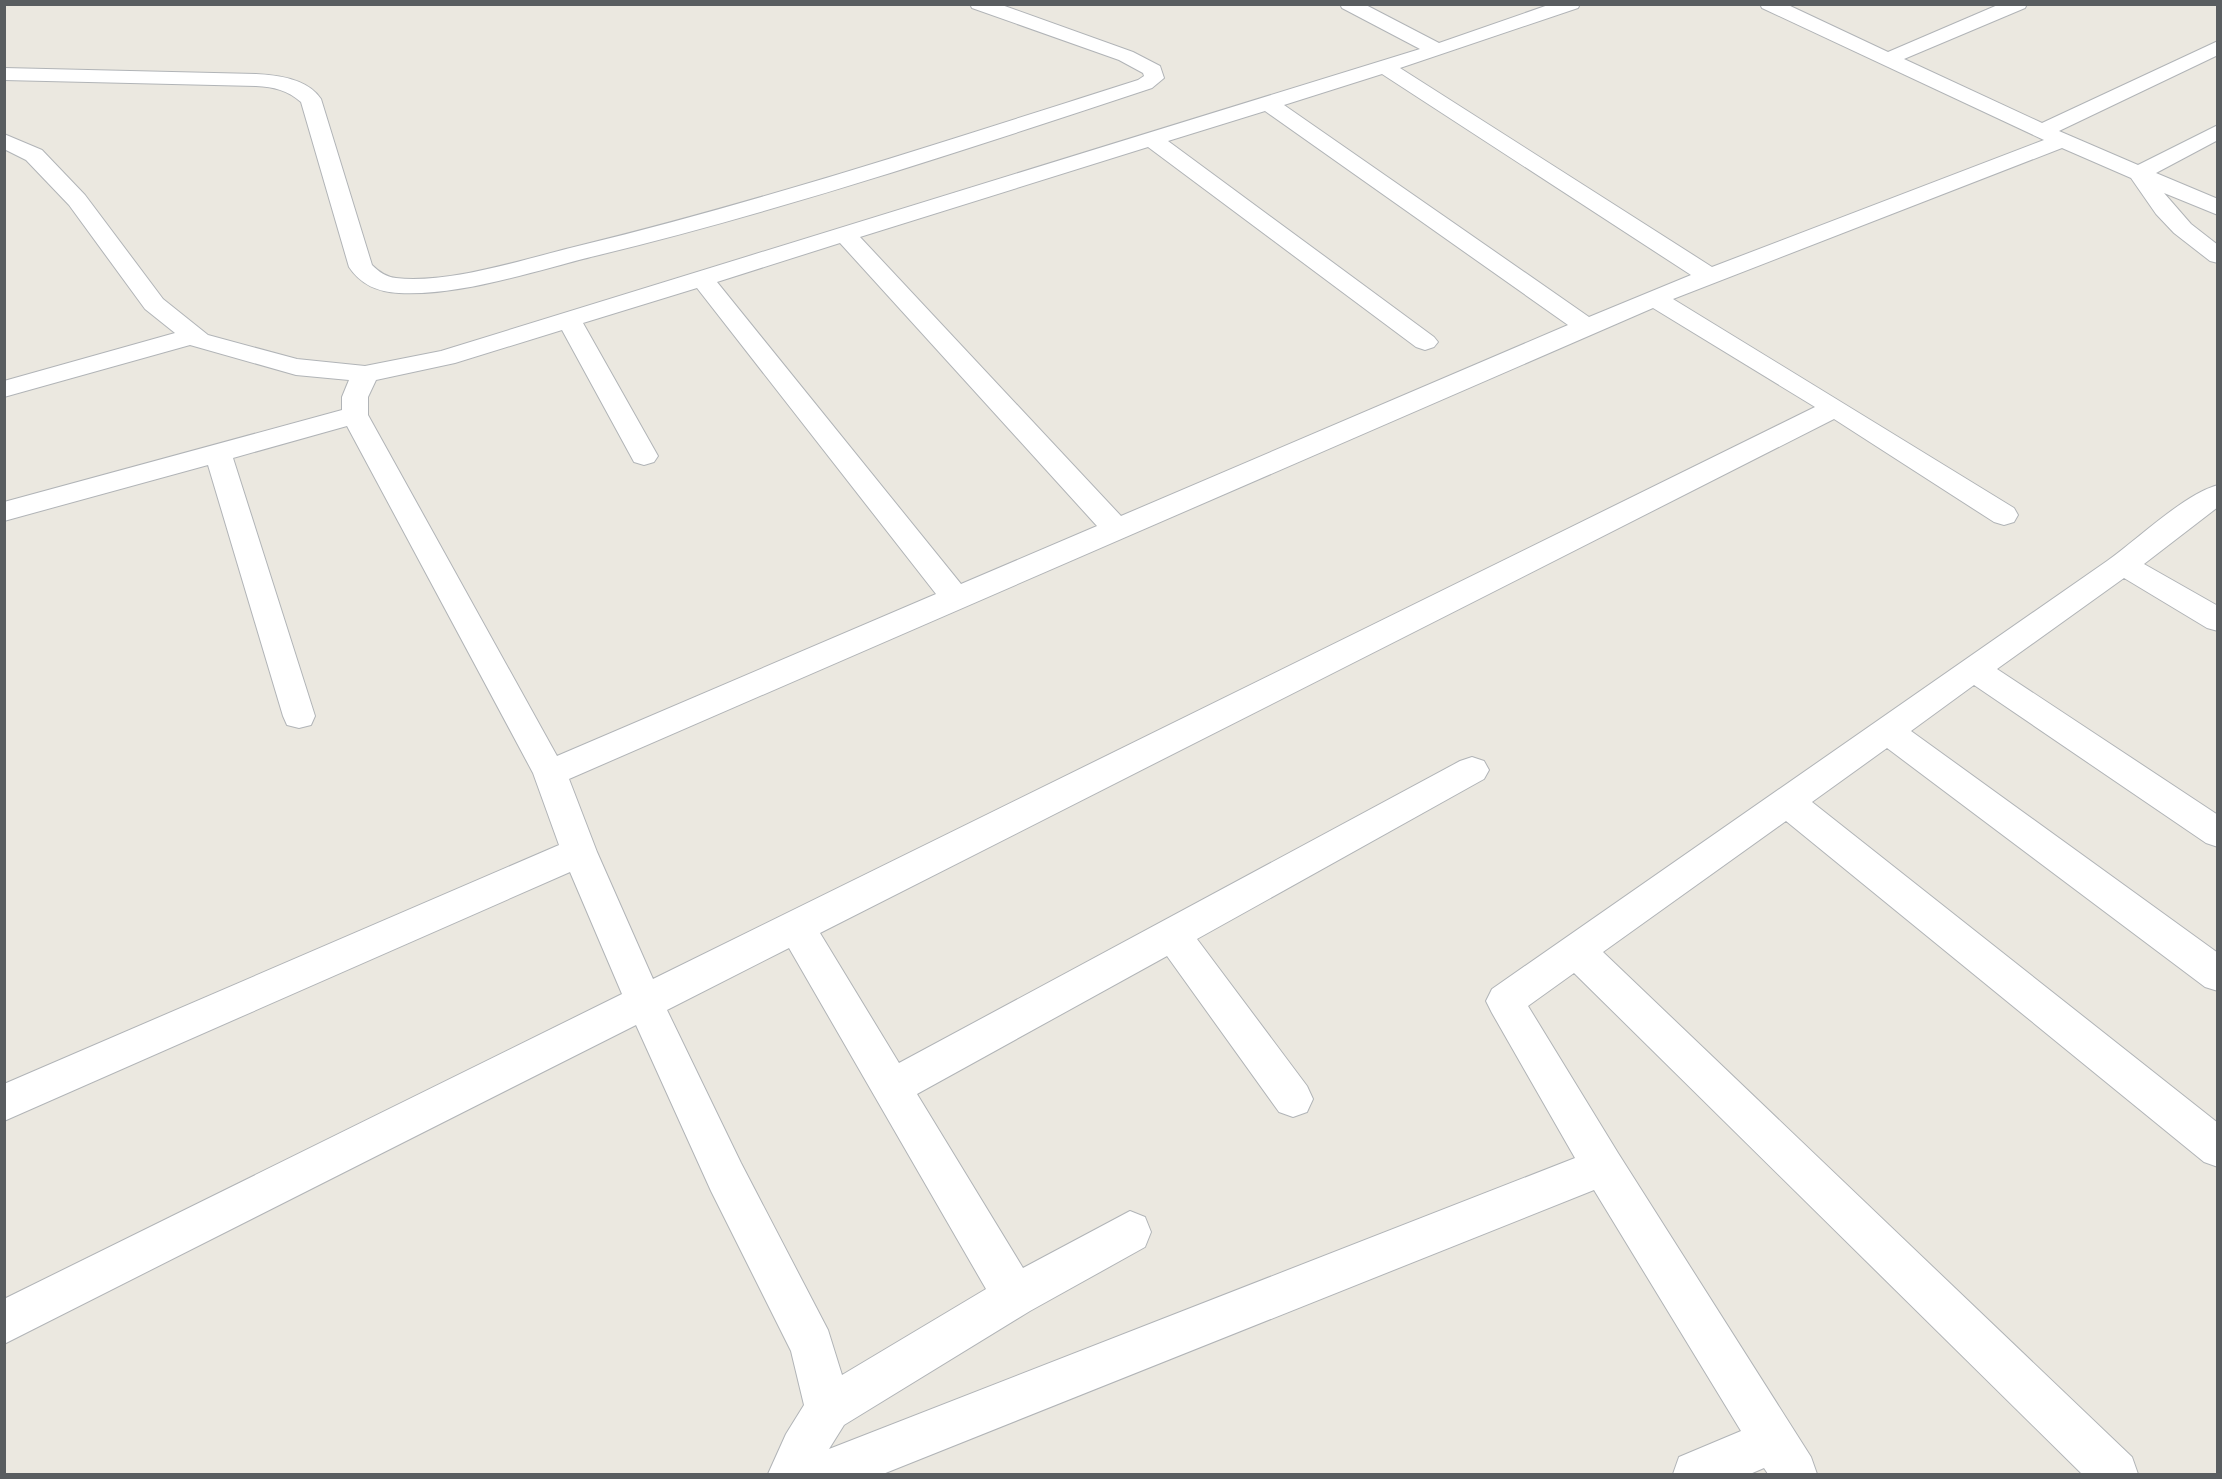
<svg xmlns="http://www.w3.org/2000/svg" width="2222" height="1479" font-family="Jost,sans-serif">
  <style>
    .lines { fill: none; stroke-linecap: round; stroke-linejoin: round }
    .minor-casing { stroke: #b1b4b7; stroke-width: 2 }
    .minor { fill: #fff; fill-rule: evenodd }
  </style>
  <rect width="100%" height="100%" fill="#ebe8e0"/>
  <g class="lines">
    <defs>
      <path id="minor" d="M970 4H999L1133 52 1160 66 1164 78 1152 88C968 149 784 210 595 256 534 271 462 296 399 293 378 292 361 285 349 267L301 102C287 90 274 87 256 86L4 80V68L256 74C278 75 308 79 321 99L372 265C379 272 386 277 396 278 449 284 525 259 578 246 767 200 952 139 1138 80L1144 76 1143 73 1119 60 972 8Z
        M1340 4H1364L1439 43 1551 4H1580L1578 8 1400 68 1712 267 2044 140 1762 8 1760 4H1786L1888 52 2000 4H2027L2025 8 1904 59 2042 123 2218 41V55L2059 131 2138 165 2218 125V140L2156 173 2218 199V215L2164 193 2191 224 2218 245V263L2210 261 2174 233 2156 214 2131 178 2062 148 1673 299 2014 508 2018 515 2014 522 2004 525 1994 522 1834 419 820 933 899 1063 1460 761 1472 757 1484 761 1489 770 1484 779 1197 939 1307 1086 1313 1099 1307 1112 1293 1117 1279 1112 1167 956 917 1094 1023 1268 1130 1211 1145 1217 1151 1232 1145 1247 1030 1311 844 1425 829 1449 1575 1158 1492 1013 1486 1001 1492 989 2107 561C2137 540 2184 494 2218 485V507L2144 564 2218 606V631L2207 628 2124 578 1997 669 2218 815V847L2206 843 1974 685 1911 731 2218 953V991L2205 987 1887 748 1812 802 2218 1123V1167L2204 1162 1786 821 1603 952 2132 1457 2138 1474H2082L1574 973 1528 1006 1618 1153 1811 1457 1817 1474H1768L1764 1468 1750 1474H1673L1679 1457 1741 1431 1594 1190 883 1474H768L786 1434 804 1405 791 1351 711 1191 636 1025 4 1344V1299L622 994 570 872 4 1121V1084L559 845 533 773 347 426 233 458 315 716 311 725 299 728 287 725 283 716 208 465 4 521V502L342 410V397L349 380 296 375 190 345 4 397V381L175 333 145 309 69 205 26 160 4 149V134L42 150 85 195 163 299 208 335 297 359 365 366 441 351 1420 49 1342 8ZM1382 74 1691 275 1589 317 1284 105ZM1265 111 1568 325 1121 516 860 237 1148 147 1416 347 1425 350 1434 347 1438 342 1434 337 1168 141ZM840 243 1097 526 961 584 717 282ZM697 288 936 594 557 756 368 415V397L376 380 455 363 562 330 634 462 644 465 654 462 658 456 583 323ZM1653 308 1815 407 653 979 597 852 569 779ZM789 948 986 1289 842 1375 828 1330 741 1163 667 1010Z"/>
    </defs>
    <use href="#minor" class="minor-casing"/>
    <use href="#minor" class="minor"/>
  </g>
  <rect width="2222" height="1479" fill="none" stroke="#595d60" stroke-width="12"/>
</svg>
